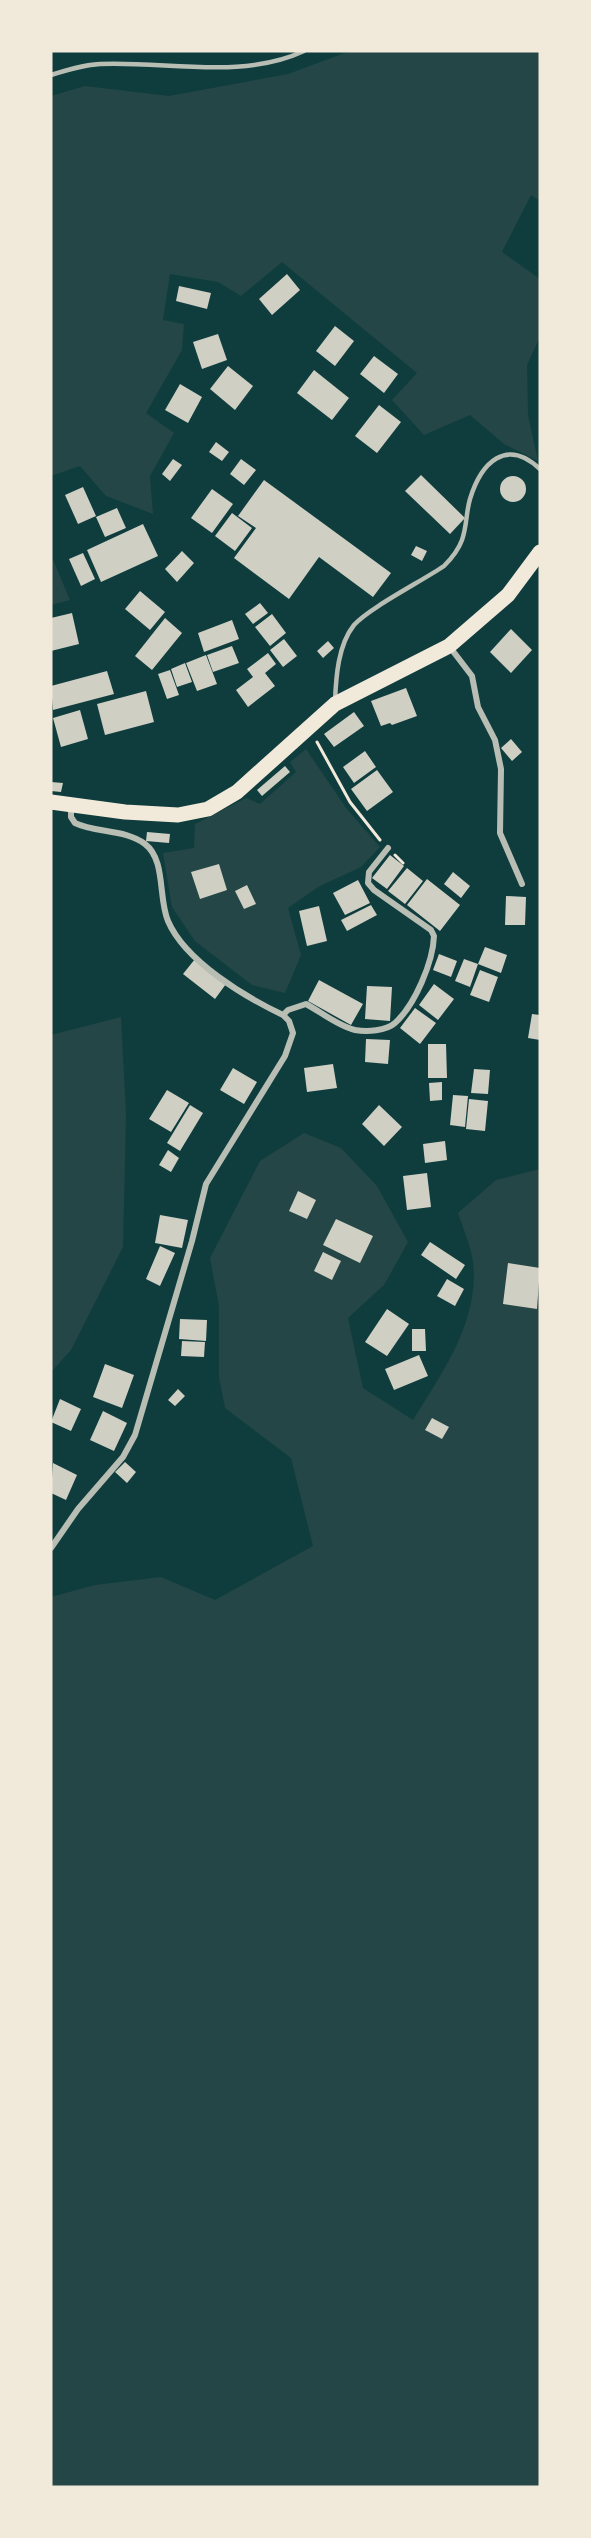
<svg xmlns="http://www.w3.org/2000/svg" width="591" height="2538" font-family="'Open Sans',sans-serif">
  <style>
    .green { fill: #244646 }
    .building { fill: #cfcfc3 }
    .lines { fill: none; stroke-linecap: round; stroke-linejoin: round }
    .path { stroke: #f1e9da; stroke-width: 3 }
    .service { stroke: #b8beb3; stroke-width: 4.5 }
    .minor { stroke: #b8beb3; stroke-width: 6 }
    .primary { stroke: #f1e9da; stroke-width: 15 }
  </style>
  <rect width="100%" height="100%" fill="#0f3d3e"/>
  <path class="green" d="M350 51H540V201L531 195 502 252 540 279V337L527 365 528 415 538 461 504 444 470 415 424 435 392 400 417 373 282 262 241 296 218 282 170 274 163 320 184 324 182 350 146 413 174 433 150 476 153 514 106 496 80 466 51 476V96L85 86 169 96 288 74Z
    M51 555 70 600 51 605Z
    M306 749 346 808 380 847 361 867 318 887 288 908 301 955 285 993 252 985 195 941 172 907 163 853 194 848 195 824 246 798 260 804 296 772 290 762Z
    M121 1017 126 1114 123 1247 71 1350 51 1372V1035Z
    M304 1133 341 1148 377 1186 408 1242 384 1285 348 1318 363 1388 413 1420C442 1373 480 1320 473 1262 471 1246 463 1228 458 1213L496 1180 540 1169V2487H51V1597L95 1585 161 1577 215 1600 313 1546 291 1458 225 1408 219 1377V1306L210 1258 260 1161Z"/>
  <path class="building" d="M287 274 300 290 272 315 259 299Z
    M179 286 211 293 207 309 176 301Z
    M335 326 354 341 335 366 316 351Z
    M218 334 227 360 202 369 193 342Z
    M374 356 398 374 384 393 360 374Z
    M228 366 253 386 235 410 210 389Z
    M314 370 349 398 332 420 297 393Z
    M180 384 202 397 188 423 165 410Z
    M379 405 401 422 377 453 355 436Z
    M216 442 229 452 222 461 209 452Z
    M173 459 182 465 170 481 162 474Z
    M241 459 256 470 244 485 230 474Z
    M421 475 465 518 450 534 405 491Z
    M500 489a13 13 0 1 1 26 0a13 13 0 1 1-26 0Z
    M264 480 391 573 373 597 319 557 289 599 234 558 256 528 238 516Z
    M83 487 96 516 78 524 65 495Z
    M212 489 233 504 212 533 191 518Z
    M117 508 126 528 105 537 96 517Z
    M232 513 252 528 235 551 215 536Z
    M143 524 158 556 101 582 87 550Z
    M416 546 427 551 422 561 411 555Z
    M182 551 194 563 177 582 165 569Z
    M83 553 95 579 81 586 69 559Z
    M140 591 165 612 150 630 125 609Z
    M260 603 268 613 253 624 245 614Z
    M72 613 79 644 51 651V618Z
    M272 614 286 633 270 646 255 627Z
    M165 618 182 633 152 670 135 656Z
    M232 620 239 639 204 652 198 633Z
    M511 629 532 650 511 673 490 652Z
    M284 639 297 656 283 667 270 650Z
    M328 641 334 648 323 658 317 651Z
    M232 646 239 663 213 672 207 655Z
    M268 653 276 664 265 673 275 686 248 707 236 690 253 677 247 669Z
    M206 655 217 684 197 691 186 663Z
    M185 663 192 682 177 687 171 669Z
    M170 670 179 695 167 699 158 674Z
    M107 671 114 694 53 710 51 686Z
    M406 688 417 716 392 725 390 723 381 726 371 701Z
    M146 691 154 722 105 735 97 704Z
    M80 710 88 739 61 747 53 718Z
    M354 712 364 726 334 747 324 734Z
    M511 739 522 752 512 761 501 748Z
    M365 751 376 767 354 783 343 767Z
    M285 766 290 772 262 796 257 790Z
    M377 770 393 792 367 811 351 789Z
    M51 782 63 783 61 792 51 791Z
    M147 832 170 834 169 843 146 841Z
    M390 855 404 866 387 889 372 878Z
    M219 864 227 890 200 899 191 872Z
    M407 868 423 881 405 904 388 891Z
    M453 872 470 886 461 898 444 884Z
    M427 879 460 905 440 931 407 905Z
    M358 880 370 903 345 915 333 893Z
    M247 885 256 904 244 909 235 891Z
    M506 896 526 897 525 925H505Z
    M371 905 377 915 347 931 341 920Z
    M319 906 327 941 307 946 299 911Z
    M485 947 507 955 501 973 478 964Z
    M439 954 457 961 451 977 433 970Z
    M195 959 226 984 215 999 183 974Z
    M464 959 478 964 470 987 455 981Z
    M480 970 498 977 489 1002 470 995Z
    M319 980 363 1004 351 1025 308 1001Z
    M434 984 454 999 438 1020 419 1005Z
    M367 986 392 987 390 1021 365 1019Z
    M415 1008 436 1023 420 1044 400 1028Z
    M532 1014 540 1015V1040L528 1038Z
    M366 1039 390 1040 388 1064 365 1062Z
    M428 1044H446L447 1078H428Z
    M333 1064 337 1088 307 1092 304 1068Z
    M233 1068 257 1082 244 1104 220 1090Z
    M474 1069 490 1070 488 1094 471 1093Z
    M442 1082V1100L430 1101 429 1083Z
    M167 1090 189 1103 171 1132 149 1119Z
    M453 1095 468 1096 465 1127 450 1125Z
    M469 1099 488 1101 485 1131 466 1129Z
    M190 1105 203 1113 180 1151 167 1143Z
    M379 1105 402 1127 384 1146 362 1124Z
    M445 1141 447 1160 425 1163 423 1144Z
    M168 1150 179 1158 171 1172 159 1165Z
    M427 1173 431 1207 407 1210 403 1176Z
    M298 1191 316 1200 307 1219 289 1211Z
    M160 1215 188 1220 182 1248 155 1243Z
    M336 1219 373 1236 360 1263 323 1245Z
    M430 1242 465 1265 456 1279 421 1255Z
    M160 1246 175 1253 160 1286 146 1279Z
    M323 1252 341 1261 332 1280 314 1271Z
    M508 1263 540 1268 537 1309 503 1304Z
    M447 1279 464 1289 455 1306 437 1296Z
    M387 1309 409 1324 387 1356 365 1342Z
    M180 1319 207 1320 206 1341 179 1339Z
    M412 1329H425L426 1351H412Z
    M182 1341 205 1342 204 1357 181 1356Z
    M419 1355 428 1376 394 1390 385 1369Z
    M105 1364 134 1375 122 1408 93 1397Z
    M178 1389 185 1396 175 1406 168 1400Z
    M60 1399 81 1409 71 1431 51 1422Z
    M103 1411 127 1423 114 1451 90 1440Z
    M432 1418 449 1427 442 1439 425 1430Z
    M125 1462 136 1472 127 1483 115 1472Z
    M53 1463 77 1475 66 1500 51 1493Z"/>
  <g class="lines">
    <path class="path" d="M317 742 350 802 380 840
      M395 855 403 863"/>
    <path class="service" d="M51 75C67 70 83 65 100 64 167 61 242 80 304 51
      M335 701C336 677 338 645 354 625 369 608 422 581 444 566 452 558 458 551 462 540 467 526 466 512 470 499 481 463 506 437 540 469"/>
    <path class="minor" d="M449 646 472 676 478 707 495 740 501 769 500 833 522 884
      M283 1015 288 1010 306 1004C321 1012 338 1026 355 1030 367 1032 386 1031 395 1023 415 1005 433 962 434 936L431 930 374 890 368 883 369 872 388 848
      M51 1548 78 1509 123 1457 135 1435 192 1241 206 1184 285 1056 293 1033 289 1021 283 1015C245 997 185 961 168 921 158 898 166 860 145 844 126 829 95 833 75 823L71 817V804"/>
    <path class="primary" d="M51 802 125 812 178 815 208 809 237 792 335 704 449 646 508 595 540 552"/>
  </g>
  <rect width="591" height="2538" fill="none" stroke="#f1e9da" stroke-width="105"/>
</svg>
